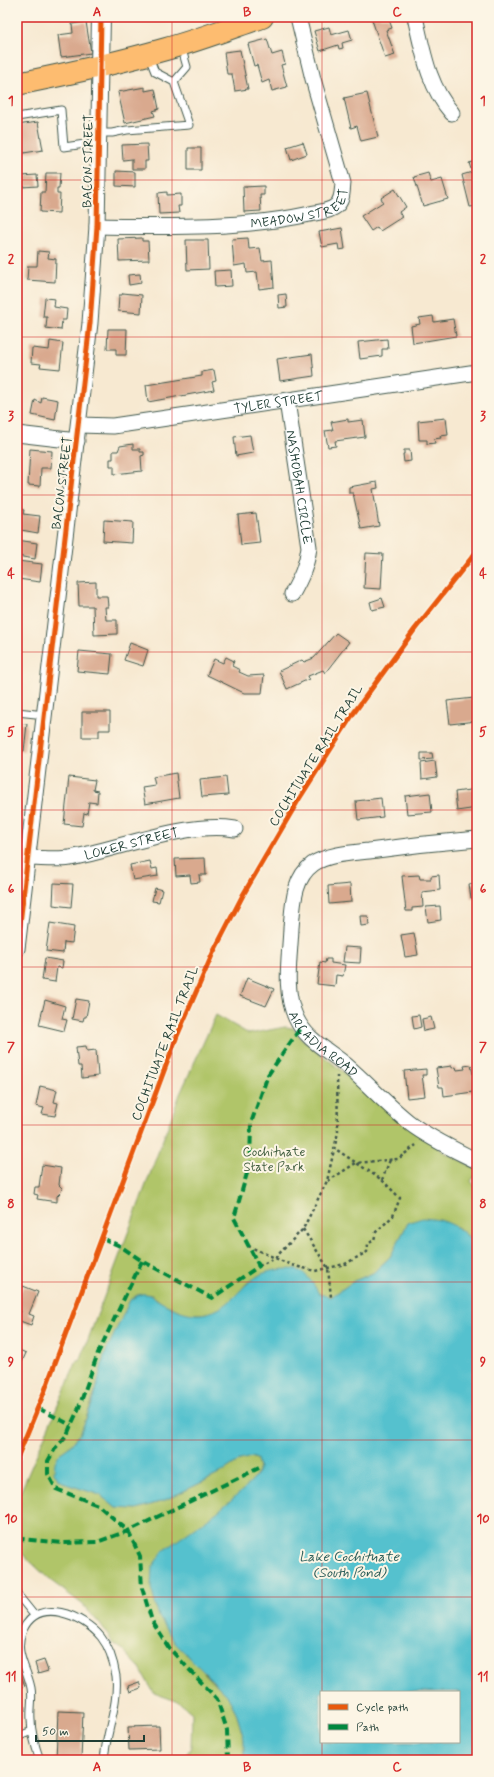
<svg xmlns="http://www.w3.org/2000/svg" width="494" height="1777" font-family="Mynerve,sans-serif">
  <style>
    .green { fill: #b0c569; stroke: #68814e }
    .water { fill: #55c1ce; stroke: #3a7f81; fill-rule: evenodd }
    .building { fill: #d9a98e }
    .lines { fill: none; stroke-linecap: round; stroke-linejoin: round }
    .service-casing { stroke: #3f574c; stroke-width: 9 }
    .minor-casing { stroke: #3f574c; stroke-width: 17 }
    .tertiary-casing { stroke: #3f574c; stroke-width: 20 }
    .primary-casing { stroke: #3f574c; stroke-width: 24 }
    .path { stroke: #3f574c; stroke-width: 2.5; stroke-dasharray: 3 3; stroke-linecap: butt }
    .service { stroke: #fff; stroke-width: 7 }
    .minor { stroke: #fff; stroke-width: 15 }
    .tertiary { stroke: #fff; stroke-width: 18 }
    .primary { stroke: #fdbc6f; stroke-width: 22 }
    .quiet { stroke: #00873e; stroke-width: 4; stroke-dasharray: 8 4; stroke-linecap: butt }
    .cycleway-casing { stroke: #fcf5e5; stroke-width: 8 }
    .cycleway { stroke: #e8590c; stroke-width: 5 }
    .grid { fill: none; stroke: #d62828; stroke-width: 1; stroke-opacity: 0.55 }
    .labels { text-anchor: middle; stroke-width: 4; stroke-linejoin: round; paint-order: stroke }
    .street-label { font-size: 13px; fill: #1f3d34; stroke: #fcf5e5 }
    .park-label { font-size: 13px; fill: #435f41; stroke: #fcf5e5 }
    .water-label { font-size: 14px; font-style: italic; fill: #2c5e5a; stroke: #fcf5e5 }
    .neatline { fill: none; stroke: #d62828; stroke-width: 1.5 }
    .grid-label { font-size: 13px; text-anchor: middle; font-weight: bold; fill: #d62828 }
  </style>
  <rect width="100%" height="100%" fill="#fcf5e5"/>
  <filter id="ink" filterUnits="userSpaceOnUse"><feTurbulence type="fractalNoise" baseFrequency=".025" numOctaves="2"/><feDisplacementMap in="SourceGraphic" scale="8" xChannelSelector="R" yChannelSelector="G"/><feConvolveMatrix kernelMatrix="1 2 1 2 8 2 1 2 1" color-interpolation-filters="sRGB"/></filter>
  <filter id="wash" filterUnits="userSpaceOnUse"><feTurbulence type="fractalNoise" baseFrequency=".012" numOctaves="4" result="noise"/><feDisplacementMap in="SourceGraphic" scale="16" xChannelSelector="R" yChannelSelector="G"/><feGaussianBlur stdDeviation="0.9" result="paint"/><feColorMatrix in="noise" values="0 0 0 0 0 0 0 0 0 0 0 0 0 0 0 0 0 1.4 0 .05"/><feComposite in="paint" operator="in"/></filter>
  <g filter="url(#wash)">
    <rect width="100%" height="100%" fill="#f7e9d1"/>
    <path class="green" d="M216 1015 249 1034 285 1027 293 1028 301 1038 442 1151 477 1169V1173L471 1181 477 1189V1245L459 1228 440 1220 408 1223 390 1257 373 1273 354 1281 331 1297 318 1294 314 1285 247 1283 233 1300 218 1310 203 1314H186L162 1303 152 1295 144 1294 137 1295 130 1300 118 1328 80 1435 69 1447 59 1454 66 1484 100 1495 116 1508 137 1509 163 1501 217 1475 240 1460 251 1457 257 1459C258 1464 260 1468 257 1473 249 1493 184 1537 164 1550L204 1673 227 1695 236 1712 244 1739V1760H183L191 1747 192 1713 179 1702 154 1693 139 1667 122 1649 113 1643 100 1624 82 1604 50 1580 17 1549V1500L77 1361H80L180 1094Z"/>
    <path class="water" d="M422 1218C451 1220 457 1226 477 1245V1760H244V1739L236 1712 227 1695 175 1643 159 1617 151 1588 152 1567 164 1550 217 1512 244 1489 257 1475 259 1468 257 1459 251 1457 240 1460 217 1475 163 1501 137 1509 116 1508 100 1495 66 1484 58 1479 54 1472 55 1462 59 1454 69 1447 80 1434 94 1399 104 1356 130 1300C147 1288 149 1296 163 1303 176 1310 192 1317 207 1313 234 1306 236 1289 258 1276 267 1270 292 1266 302 1272 309 1277 315 1286 319 1294L331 1297 354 1281 373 1273 390 1257 408 1223ZM321 1692H459V1742H321Z"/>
    <g id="blocks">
      <path class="building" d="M371 17H388L392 28 386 30 395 55 385 58Z
        M86 22 91 53 61 57 58 35 73 33 72 24Z
        M329 27 331 35 349 30 352 40 342 43 343 48 339 49 338 45 320 51 314 31Z
        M267 39 272 55 282 52 285 64 281 65 287 87 272 91 269 80 262 83 257 65 254 66 248 44Z
        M240 50 248 89 235 91 232 74H227L224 52Z
        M145 87V91L155 89 159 109 153 111 155 116 125 123 118 92Z
        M367 93 378 137 361 141 357 126 351 128 344 98Z
        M38 122 43 150 17 154V125Z
        M303 142 307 154 291 160 287 147Z
        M147 144 148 161H145V169H132V159L123 160 122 145Z
        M188 148H201V170H188Z
        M477 161V206L470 207 462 175 472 172 469 163Z
        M116 171 135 172V187L116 186Z
        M46 173H60L59 188H57V194H60L59 213 40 212 41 192H45Z
        M428 173 431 182 442 179 448 199 423 206 414 177Z
        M37 175 38 186 22 187 21 176Z
        M264 186V195H260L261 211 244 212 243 187Z
        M395 189 406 207 399 212 402 217 380 231 377 227 371 231 361 216 383 202 381 198Z
        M167 192V195L181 194V206H178L179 213 159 214 158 193Z
        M342 228 345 249 339 250 338 244 322 247 319 232Z
        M142 238V241H148L149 260 119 261 118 239Z
        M248 238 249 249 260 248 262 261 272 260 274 287 259 289 257 272 247 273 246 264 234 266 232 239Z
        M186 240H208L209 269 187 270Z
        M38 251 49 252 48 258 56 259 55 282 27 280 28 266H37Z
        M231 270 232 286 215 287 214 271Z
        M140 274 141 283 129 285 128 275Z
        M123 293 142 295 141 313 118 311 119 295H122Z
        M286 294 287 307 279 308 278 295Z
        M45 298 55 299 54 307 67 309 66 320H62L61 330 46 328 47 317H43Z
        M433 316 434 322 453 319 456 336 413 343 411 326 420 324 419 318Z
        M108 329H127L126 355H116V349H107Z
        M387 339 388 349H382V356L360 359 358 342Z
        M50 341 63 343 60 369 40 367 41 364 31 363 32 348 49 350Z
        M312 354 314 376 280 381 277 359Z
        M214 370 216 381 212 382 214 390 148 402 146 385 202 376V372Z
        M42 397 58 400 55 420 32 415 35 400 41 403Z
        M446 418 448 435 440 436 441 438 434 439 435 443 427 444V440H419L418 421Z
        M348 419V422L363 420 365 437 335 441 336 446 328 447 325 431 333 430 331 422Z
        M250 435 253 453 236 456 234 437Z
        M133 444V449H140V452H144V455L141 456 142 471 114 474V466H110V459H113V451H118L120 446Z
        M30 449 52 451 51 468H41L40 486 28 485Z
        M404 450H410L411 461 404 462 403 454H404Z
        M377 482 378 488 373 489 379 526 361 529 353 493H349V487Z
        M17 509 24 510 23 514 40 516 38 533 21 530V527H17Z
        M256 513 260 543 241 545 238 515Z
        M104 520 133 522 132 543 103 541Z
        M17 540 37 543 35 559 17 556Z
        M366 553 383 554 381 589 364 588Z
        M17 561 42 564 40 582 18 579 19 572H17Z
        M96 582V596H107L108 607H105L106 620H117V634L94 635 93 606H79L78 583Z
        M382 598 385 607 372 610 370 602Z
        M336 633 349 642 325 673 323 670 308 676 309 679 287 689 279 671 302 660 304 662 314 658Z
        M130 643 148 650 143 666 124 660Z
        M79 651 112 654 110 674 77 671Z
        M226 657 234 661 232 666 240 670 239 672 248 676 264 675 262 693H244L207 675 214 659 223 663Z
        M474 698 476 721 450 724 447 701Z
        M82 712H110V730H99V737H82Z
        M17 723 27 724 24 751 17 750Z
        M421 753H432L433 759 421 760Z
        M435 761 437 777 422 779 421 763Z
        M176 773 179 798 145 804 142 787 155 785 153 777Z
        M69 777 95 780 93 790 98 791 97 803 89 802 87 814 84 813 82 826 64 824Z
        M226 777 228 795 202 797 200 780Z
        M477 789V808L457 811 455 792Z
        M430 793 432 812 407 814 405 796Z
        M381 798 383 817 358 820 356 801Z
        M205 858 206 875H199L200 882 191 883 190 875 176 876 175 859Z
        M150 861 152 869 157 868 158 876 133 880 130 865Z
        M419 875 420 879H431V876L439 875 440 890 422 892 423 907 412 908V911H406L402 876Z
        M54 883 73 884 71 907 53 905Z
        M477 883V898H471L469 884Z
        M350 884 351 902 329 904 328 886Z
        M155 888 162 890 159 902 152 901Z
        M440 906 441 920 428 922 426 907Z
        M360 916H368L369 925 361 926Z
        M50 923 74 927 72 943 64 942 63 953 46 951Z
        M414 933 418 955 405 957 401 935Z
        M345 947 361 948 360 963 343 962Z
        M45 958 63 961 62 968 57 967 55 982 42 980Z
        M326 959H331V963L345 965 343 976 336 975 335 986 317 984 320 962 325 963Z
        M247 978 274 989 266 1006 240 996Z
        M76 999 89 1001 86 1017H84L83 1021 72 1019Z
        M45 1000 65 1006 62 1019 67 1020 64 1031 39 1025Z
        M419 1015 421 1027 414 1029 412 1016Z
        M431 1017 434 1029 424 1031 422 1019Z
        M86 1046 87 1051 96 1050 98 1076 82 1078 81 1066H78L76 1047Z
        M471 1065 473 1074H477V1094L474 1095 473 1092 444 1096 443 1087H439L436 1068 452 1066V1068L456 1067 457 1070 465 1069 464 1066Z
        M426 1069V1075H422L425 1096 407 1098 404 1071Z
        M40 1086 57 1090 54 1102 58 1103 55 1116 42 1114 44 1108 36 1106Z
        M42 1165 61 1168 59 1185 62 1188 61 1192 57 1196V1202L37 1199 38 1195 34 1194 35 1187H39Z
        M23 1286 38 1292 29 1314 34 1316 31 1325 17 1320 21 1311 17 1309V1301Z
        M17 1349 26 1353 22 1362 17 1360Z
        M44 1660 48 1671 38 1674 35 1663Z
        M17 1665 25 1686 17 1689Z
        M139 1682 141 1688 130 1692 128 1686Z
        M58 1711 83 1712 81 1760H56Z
        M159 1726 160 1749 129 1750 128 1727Z"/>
    </g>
  </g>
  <g filter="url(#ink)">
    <use href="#blocks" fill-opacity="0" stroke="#3f574c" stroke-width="1"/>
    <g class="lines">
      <defs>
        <path id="service" d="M174 82 187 67 181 46
          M17 117 61 110 64 147 99 142
          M99 133H112L127 130 189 125 174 82 155 72 149 57
          M17 712 45 715
          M17 1594 34 1615
          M17 1737 32 1731
          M40 1760C35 1746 31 1733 31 1719 30 1709 33 1698 31 1688 27 1667 13 1652 23 1630 38 1596 83 1615 101 1637 109 1647 114 1663 116 1676 119 1704 106 1732 104 1760"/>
        <g id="minor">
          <path d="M415 17C423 51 428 86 452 113"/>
          <path id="s1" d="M97 226C167 227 241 229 310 214 318 212 329 212 336 206 343 200 342 191 343 183L313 79 298 17"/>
          <path id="s2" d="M287 401 309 547C307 565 301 578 292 594"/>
          <path id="s3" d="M79 425 113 426 477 372"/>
          <path d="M17 434 77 441"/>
          <path id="s4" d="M477 839C441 842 405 846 369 851 351 853 328 854 313 864 293 878 293 906 291 928 290 957 283 990 296 1018 306 1040 328 1050 346 1065 368 1084 388 1106 411 1124 431 1139 455 1150 477 1161"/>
          <path id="s5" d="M27 858C41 858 56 860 70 858 119 849 185 821 235 829"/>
          <path d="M17 949 90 323 97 226 100 67"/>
        </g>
        <path id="tertiary" d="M100 67 101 17"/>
        <path id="primary" d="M17 84C67 74 117 63 166 49 199 40 230 28 262 17"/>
      </defs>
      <use href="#service" class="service-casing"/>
      <use href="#minor" class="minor-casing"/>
      <use href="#tertiary" class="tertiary-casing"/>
      <use href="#primary" class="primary-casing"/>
      <path class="path" d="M382 1180 390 1160
        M328 1181 356 1163 398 1159 416 1145
        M303 1229 328 1268 331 1297
        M248 1246 291 1265 315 1271 345 1264 367 1252 368 1244 374 1240 376 1232 393 1216 400 1198 382 1180 334 1148
        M259 1266 275 1258 303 1229 327 1181 338 1132 337 1076"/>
      <use href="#service" class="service"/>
      <use href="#minor" class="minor"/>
      <use href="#tertiary" class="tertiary"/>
      <use href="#primary" class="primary"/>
      <path class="quiet" d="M102 1238 120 1246 142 1261 212 1298 259 1266 234 1218 250 1163 251 1123 268 1075 301 1027
        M142 1261 98 1353 78 1410 71 1425 67 1435 56 1447 48 1461V1474L56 1489 98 1505 128 1531 140 1556 142 1588 152 1621 169 1648 217 1699 227 1730 228 1760
        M38 1408 71 1425
        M17 1541 22 1539 63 1543 97 1542 128 1531 259 1468"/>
      <defs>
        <path id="cycleway" d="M17 949 90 323 97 226 101 17
          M17 1458 45 1390 177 1036 213 953 243 895 299 799 353 714 415 629 477 551"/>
      </defs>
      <use href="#cycleway" class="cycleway-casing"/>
      <use href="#cycleway" class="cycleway"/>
    </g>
  </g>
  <path class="grid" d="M172 17V1760M322 17V1692M17 180H477M17 337H477M17 495H477M17 652H477M17 810H477M17 967H477M17 1125H477M17 1282H477M17 1440H477M17 1597H477M322 1742V1760"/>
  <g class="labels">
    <g class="street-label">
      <text transform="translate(87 161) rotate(-89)" y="5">BACON STREET</text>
      <text dy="5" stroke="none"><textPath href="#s1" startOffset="207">MEADOW STREET</textPath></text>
      <text dy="5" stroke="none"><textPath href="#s3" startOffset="201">TYLER STREET</textPath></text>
      <text transform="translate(61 483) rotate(-83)" y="5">BACON STREET</text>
      <text dy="5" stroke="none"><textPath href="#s2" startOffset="87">NASHOBAH CIRCLE</textPath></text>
      <text transform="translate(315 755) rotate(-58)" y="5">COCHITUATE RAIL TRAIL</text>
      <text dy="5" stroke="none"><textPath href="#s5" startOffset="106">LOKER STREET</textPath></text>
      <text dy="5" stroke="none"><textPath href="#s4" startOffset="366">ARCADIA ROAD</textPath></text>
      <text transform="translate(164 1043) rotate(-69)" y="5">COCHITUATE RAIL TRAIL</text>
    </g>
    <g class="park-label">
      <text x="274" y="1156">Cochituate<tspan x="274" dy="15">State Park</tspan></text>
    </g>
    <g class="water-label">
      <text x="349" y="1561">Lake Cochituate<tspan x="349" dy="16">(South Pond)</tspan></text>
    </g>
  </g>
  <rect width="494" height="1777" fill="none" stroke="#fcf5e5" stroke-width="44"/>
  <rect x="320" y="1691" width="140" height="52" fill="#fcf5e5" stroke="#a4ab9e"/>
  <rect x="328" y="1704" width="20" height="6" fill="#e8590c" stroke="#a4ab9e"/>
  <text x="356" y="1711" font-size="12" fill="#1f3d34">Cycle path</text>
  <rect x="328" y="1724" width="20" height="6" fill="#00873e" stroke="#a4ab9e"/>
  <text x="356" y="1731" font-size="12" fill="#1f3d34">Path</text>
  <path d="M36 1735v6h108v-6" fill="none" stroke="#1f3d34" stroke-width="2"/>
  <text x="42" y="1735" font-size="12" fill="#1f3d34" stroke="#fcf5e5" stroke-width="3" paint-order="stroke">50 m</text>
  <rect x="22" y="22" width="450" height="1733" class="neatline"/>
  <g class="grid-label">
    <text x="97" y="16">A</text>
    <text x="247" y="16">B</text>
    <text x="397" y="16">C</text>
    <text x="11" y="105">1</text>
    <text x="483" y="105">1</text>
    <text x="11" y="263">2</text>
    <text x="483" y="263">2</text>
    <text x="11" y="420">3</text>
    <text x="483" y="420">3</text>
    <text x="11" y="578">4</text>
    <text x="483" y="578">4</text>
    <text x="11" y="736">5</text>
    <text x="483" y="736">5</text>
    <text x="11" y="893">6</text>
    <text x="483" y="893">6</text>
    <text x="11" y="1051">7</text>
    <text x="483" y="1051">7</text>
    <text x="11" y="1208">8</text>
    <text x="483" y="1208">8</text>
    <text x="11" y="1366">9</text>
    <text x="483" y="1366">9</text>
    <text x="11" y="1523">10</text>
    <text x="483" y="1523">10</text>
    <text x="11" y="1681">11</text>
    <text x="483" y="1681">11</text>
    <text x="97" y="1771">A</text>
    <text x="247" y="1771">B</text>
    <text x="397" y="1771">C</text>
  </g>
</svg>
